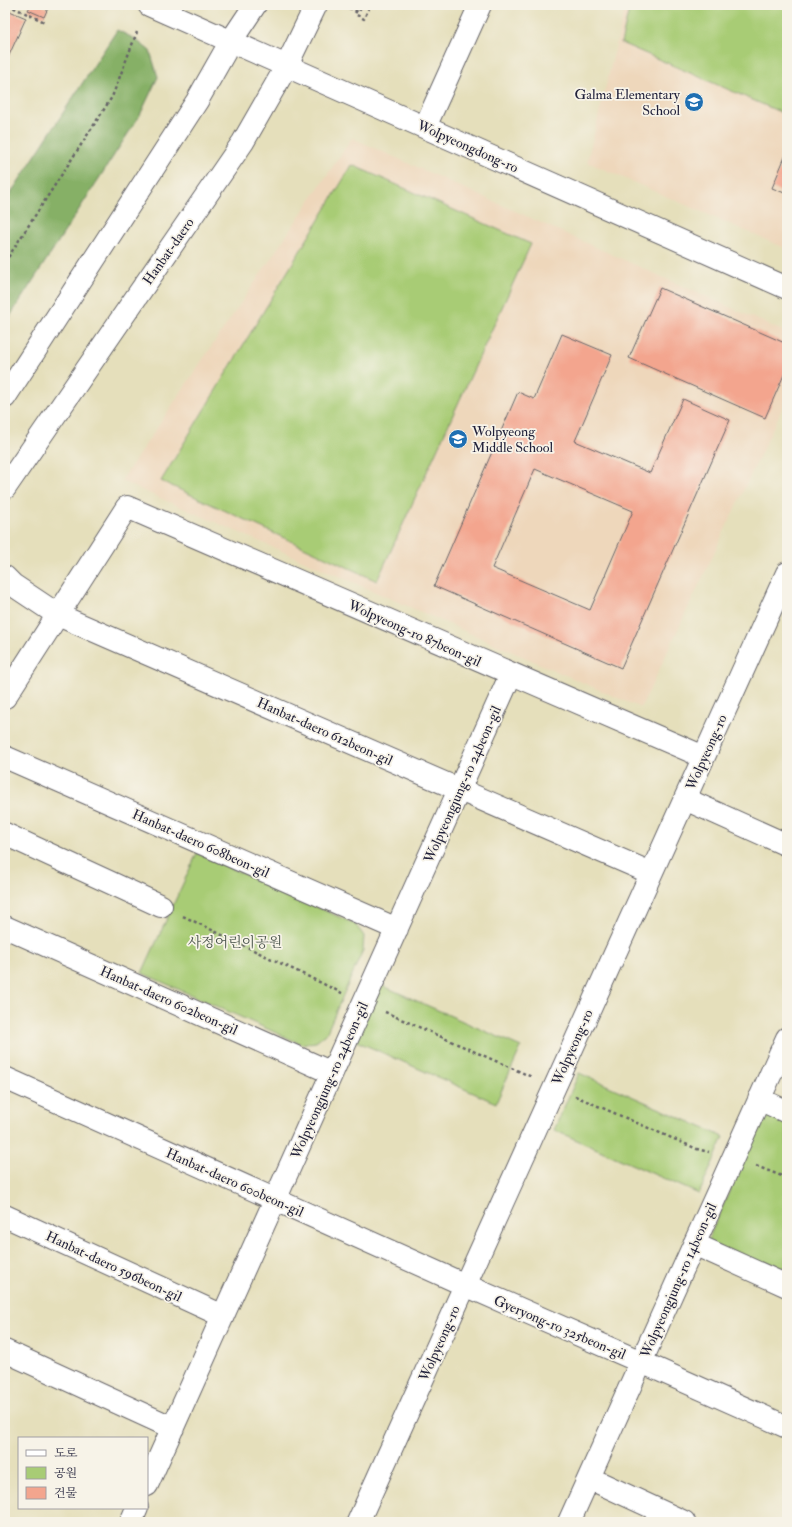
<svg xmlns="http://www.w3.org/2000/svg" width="792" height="1527" font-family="'IM FELL Double Pica','Noto Serif KR',serif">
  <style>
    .built { fill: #eed7bb }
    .green { fill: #a8cc75; stroke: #657758 }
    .forest { fill: #86b066; stroke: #546950 }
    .building { fill: #f3a58e; fill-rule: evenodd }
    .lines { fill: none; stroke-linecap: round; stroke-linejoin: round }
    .minor-casing { stroke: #666468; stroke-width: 24 }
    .major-casing { stroke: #666468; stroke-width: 24 }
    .path { stroke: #666468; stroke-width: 2.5; stroke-dasharray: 3 3; stroke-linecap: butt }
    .minor { stroke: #fff; stroke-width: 22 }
    .major { stroke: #fff; stroke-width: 22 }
    .path-bridge { stroke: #666468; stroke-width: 2.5; stroke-dasharray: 3 3; stroke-linecap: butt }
    .labels { text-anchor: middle; stroke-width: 3.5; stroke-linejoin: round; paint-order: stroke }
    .poi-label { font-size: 14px; fill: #22223b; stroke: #f7f3e8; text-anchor: end }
    .street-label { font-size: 14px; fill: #22223b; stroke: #f7f3e8 }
    .park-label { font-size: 14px; fill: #4a554c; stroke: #f7f3e8 }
  </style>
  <rect width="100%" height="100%" fill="#f7f3e8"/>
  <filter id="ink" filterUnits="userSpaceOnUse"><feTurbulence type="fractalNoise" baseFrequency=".025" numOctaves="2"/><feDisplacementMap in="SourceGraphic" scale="8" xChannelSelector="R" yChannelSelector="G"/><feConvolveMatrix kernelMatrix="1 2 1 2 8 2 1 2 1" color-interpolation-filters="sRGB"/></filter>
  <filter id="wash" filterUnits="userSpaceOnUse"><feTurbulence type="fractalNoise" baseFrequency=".012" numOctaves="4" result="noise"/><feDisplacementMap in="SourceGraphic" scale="16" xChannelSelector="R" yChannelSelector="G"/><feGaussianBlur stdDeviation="0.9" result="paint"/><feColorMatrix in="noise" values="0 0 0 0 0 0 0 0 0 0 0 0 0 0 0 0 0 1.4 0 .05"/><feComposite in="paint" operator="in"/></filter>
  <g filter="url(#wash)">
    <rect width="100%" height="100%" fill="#e5dfbb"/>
    <path class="built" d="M626 5H787V249L587 162Z
      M352 138 787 333V398L641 708 121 481Z"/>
    <path class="green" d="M630 5H787V115L621 43Z
      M352 165 531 244 377 581 161 481Z
      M197 853 355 924 364 936 363 950 326 1034 316 1042 301 1044 142 973Z
      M381 985 521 1047 496 1103 356 1041Z
      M579 1073 724 1137 699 1194 554 1130Z
      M765 1110 787 1120V1278L707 1242Z"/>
    <path class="forest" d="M117 30 135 39 150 51 158 77 140 115 5 324V202Z"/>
    <g id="blocks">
      <path class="building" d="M31 5H41L48 8 44 17 28 10Z
        M5 9 26 18 5 64Z
        M787 152V194L772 188Z
        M660 288 787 344V368L765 418 629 358Z
        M562 334 612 355 575 441 650 473 683 399 730 420 621 668 434 586 518 392 534 399ZM535 469 633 511 590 610 492 568Z"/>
    </g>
  </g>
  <g filter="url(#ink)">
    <use href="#blocks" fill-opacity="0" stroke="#666468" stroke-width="1"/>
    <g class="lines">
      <defs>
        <path id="minor" d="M149 5 787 288
          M425 127 480 5
          M5 577 13 585 58 615 651 873
          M5 697 127 507 704 757
          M5 757 397 929
          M685 799 787 845
          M5 834 161 906
          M5 927 332 1073
          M5 1078 465 1285 641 1362 787 1427
          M759 1099 787 1112
          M5 1216 223 1316
          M694 1244 787 1286
          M5 1351 173 1428
          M589 1478 684 1522
          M147 1485 511 674
          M131 1522 137 1508
          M358 1522 787 573
          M569 1522 787 1038"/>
        <path id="major" d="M5 397 197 101 231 41 255 5
          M5 488 243 142 286 67 316 5"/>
      </defs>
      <use href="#minor" class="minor-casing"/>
      <use href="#major" class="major-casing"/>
      <path class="path" d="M8 5 45 22
        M349 8 359 12 362 5
        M5 262 112 97 137 32
        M183 916 342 993
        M385 1012 532 1077
        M575 1096 697 1149 709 1152
        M756 1166 787 1178"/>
      <use href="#minor" class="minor"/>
      <use href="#major" class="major"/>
      <path class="path-bridge" d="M359 5 355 14 364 19 370 5"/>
    </g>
  </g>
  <defs>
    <symbol id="school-disc" viewBox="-11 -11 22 22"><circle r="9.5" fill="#1f6fb2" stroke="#f7f3e8"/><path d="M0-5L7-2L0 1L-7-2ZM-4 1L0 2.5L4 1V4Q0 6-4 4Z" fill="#fff"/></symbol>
  </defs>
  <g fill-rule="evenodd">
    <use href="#school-disc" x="683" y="91" width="22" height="22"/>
    <use href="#school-disc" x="447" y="428" width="22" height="22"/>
  </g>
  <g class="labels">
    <g class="poi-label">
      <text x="680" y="99">Galma Elementary<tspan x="680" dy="16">School</tspan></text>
      <text x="472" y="436" text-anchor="start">Wolpyeong<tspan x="472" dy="16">Middle School</tspan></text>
    </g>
    <g class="street-label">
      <text transform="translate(468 146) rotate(24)" y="5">Wolpyeongdong-ro</text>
      <text transform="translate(168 251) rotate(-55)" y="5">Hanbat-daero</text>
      <text transform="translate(415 633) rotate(24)" y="5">Wolpyeong-ro 87beon-gil</text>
      <text transform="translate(325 731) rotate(24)" y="5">Hanbat-daero 612beon-gil</text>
      <text transform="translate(706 752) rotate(-66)" y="5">Wolpyeong-ro</text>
      <text transform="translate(462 784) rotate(-66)" y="5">Wolpyeongjung-ro 24beon-gil</text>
      <text transform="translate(201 843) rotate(24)" y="5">Hanbat-daero 608beon-gil</text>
      <text transform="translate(169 1000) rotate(24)" y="5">Hanbat-daero 602beon-gil</text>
      <text transform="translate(572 1047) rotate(-66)" y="5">Wolpyeong-ro</text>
      <text transform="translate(329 1080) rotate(-66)" y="5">Wolpyeongjung-ro 24beon-gil</text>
      <text transform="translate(235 1182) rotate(24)" y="5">Hanbat-daero 600beon-gil</text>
      <text transform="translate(114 1266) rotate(25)" y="5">Hanbat-daero 596beon-gil</text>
      <text transform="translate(678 1280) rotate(-66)" y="5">Wolpyeongjung-ro 14beon-gil</text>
      <text transform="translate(560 1327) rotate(23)" y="5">Gyeryong-ro 325beon-gil</text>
      <text transform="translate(439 1343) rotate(-66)" y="5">Wolpyeong-ro</text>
    </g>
    <g class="park-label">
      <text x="235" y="947">사정어린이공원</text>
    </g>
  </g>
  <rect width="792" height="1527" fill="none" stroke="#f7f3e8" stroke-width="20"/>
  <rect x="18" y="1437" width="130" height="72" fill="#f7f3e8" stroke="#a29fa3"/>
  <rect x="26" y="1450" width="20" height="6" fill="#ffffff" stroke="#a29fa3"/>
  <text x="54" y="1457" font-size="12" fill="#22223b">도로</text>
  <rect x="26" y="1467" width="20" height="12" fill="#a8cc75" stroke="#a29fa3"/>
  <text x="54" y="1477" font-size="12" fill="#22223b">공원</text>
  <rect x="26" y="1487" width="20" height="12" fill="#f3a58e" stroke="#a29fa3"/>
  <text x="54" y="1497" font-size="12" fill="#22223b">건물</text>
</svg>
